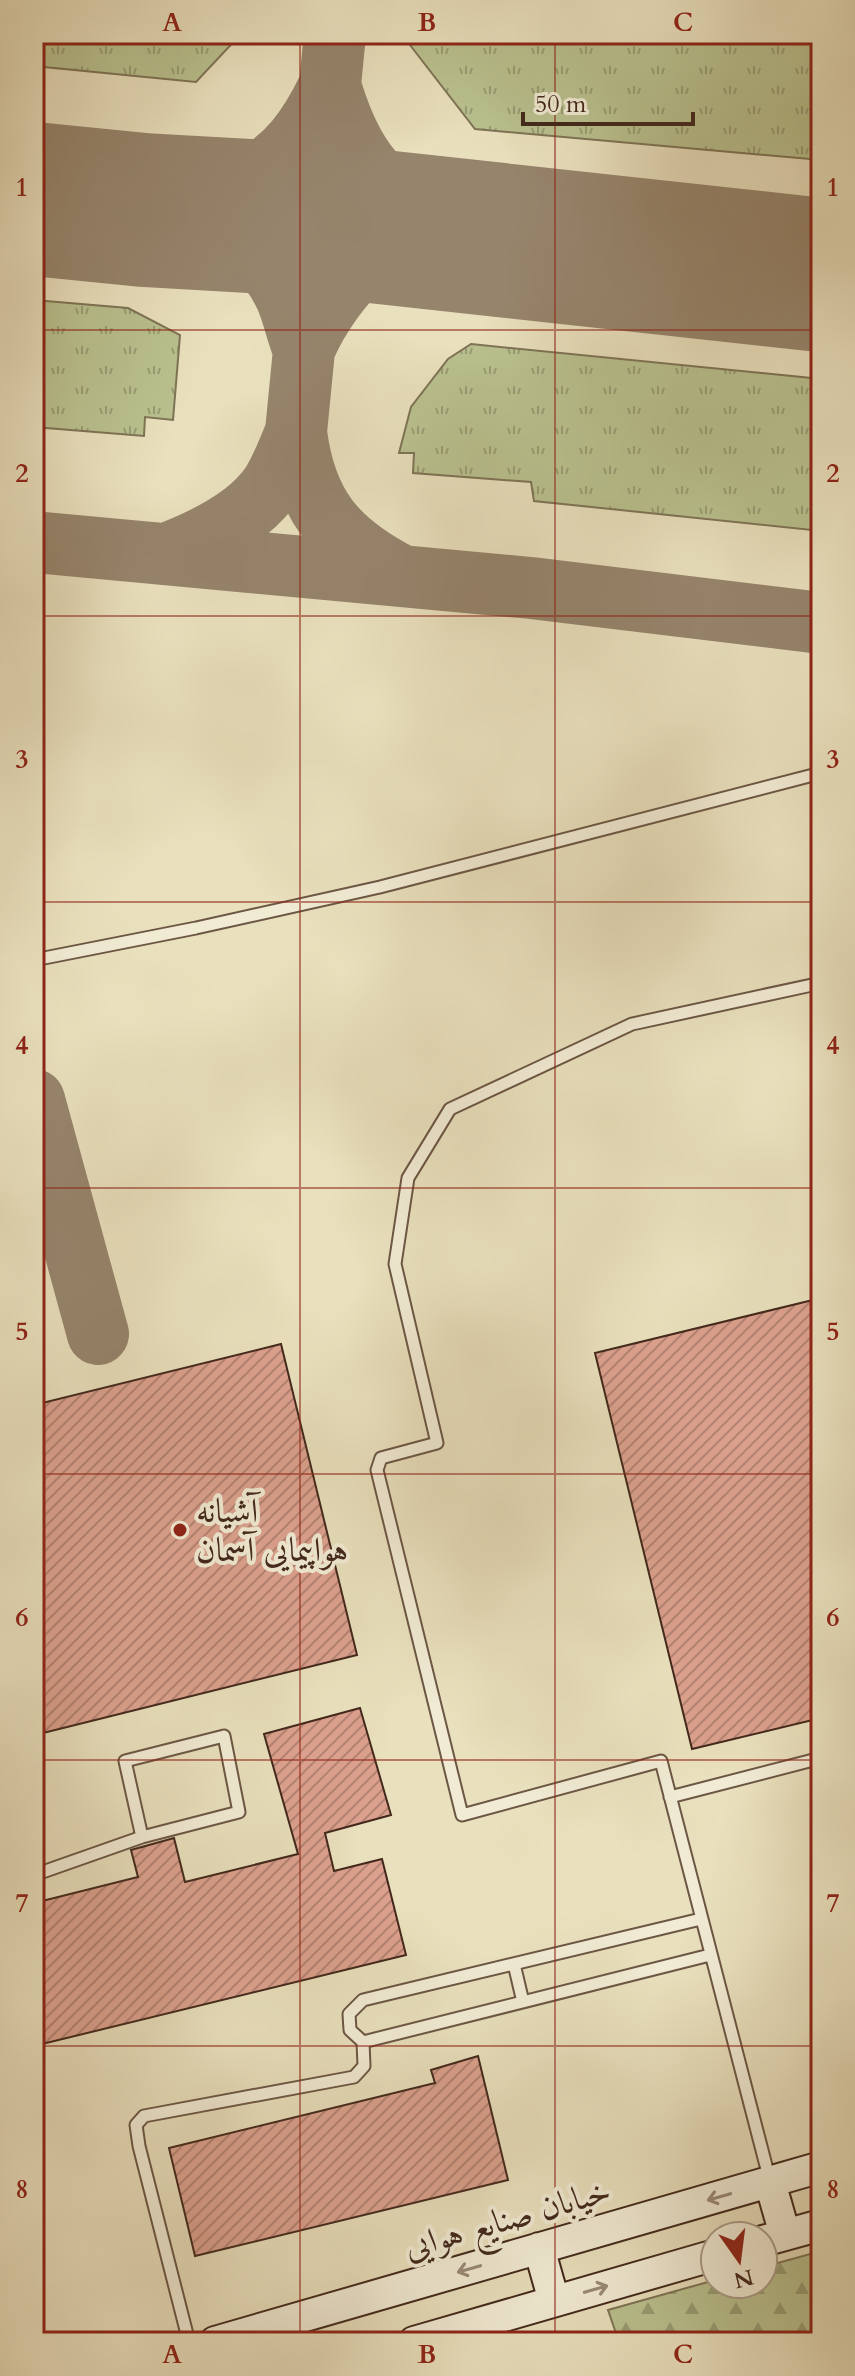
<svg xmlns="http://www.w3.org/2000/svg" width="855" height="2376" font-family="Cardo,Amiri,serif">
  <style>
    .grass { fill: url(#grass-tufts); stroke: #7e7456; stroke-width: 2 }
    .forest { fill: url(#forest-firs); stroke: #7e7456; stroke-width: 2 }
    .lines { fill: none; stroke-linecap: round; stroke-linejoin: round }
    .taxiway { stroke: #96846c; stroke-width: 62 }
    .runway { stroke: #96846c; stroke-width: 154 }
    .building { fill: url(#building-hatch); stroke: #42281c; stroke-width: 2 }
    .lane-casing { stroke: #6c5644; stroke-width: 15 }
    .secondary-casing { stroke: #42281c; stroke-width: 34 }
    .lane { stroke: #f1ebd4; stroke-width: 11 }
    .secondary { stroke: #f1ebd4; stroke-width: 30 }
    .oneway { stroke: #9a8a78 }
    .grid { fill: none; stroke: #8f2418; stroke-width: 2; stroke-opacity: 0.55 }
    .poi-dot { fill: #8f2418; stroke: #f1ebd4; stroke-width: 3 }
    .labels { text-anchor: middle; stroke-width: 8; stroke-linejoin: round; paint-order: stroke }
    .poi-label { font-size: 34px; fill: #42281c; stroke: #f1ebd4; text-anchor: start }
    .street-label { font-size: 34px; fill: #42281c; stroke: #f1ebd4 }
    .neatline { fill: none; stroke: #8f2418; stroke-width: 3 }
    .grid-label { font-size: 26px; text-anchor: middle; font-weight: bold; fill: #8f2418 }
  </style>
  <defs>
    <pattern id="grass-tufts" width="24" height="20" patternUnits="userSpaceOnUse" patternTransform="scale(2)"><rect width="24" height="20" fill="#b9c18f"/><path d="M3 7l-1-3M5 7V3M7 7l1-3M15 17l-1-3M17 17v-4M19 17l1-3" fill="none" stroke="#989d74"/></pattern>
    <pattern id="forest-firs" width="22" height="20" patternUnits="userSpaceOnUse" patternTransform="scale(2)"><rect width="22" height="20" fill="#b9c18f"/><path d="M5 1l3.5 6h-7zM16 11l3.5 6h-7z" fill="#989d74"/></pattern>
    <pattern id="building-hatch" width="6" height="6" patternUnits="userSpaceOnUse" patternTransform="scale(2)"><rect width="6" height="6" fill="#dca18e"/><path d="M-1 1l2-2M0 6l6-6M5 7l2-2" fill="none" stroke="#b48373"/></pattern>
  </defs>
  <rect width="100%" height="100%" fill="#e9e0bd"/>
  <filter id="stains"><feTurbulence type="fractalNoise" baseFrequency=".0025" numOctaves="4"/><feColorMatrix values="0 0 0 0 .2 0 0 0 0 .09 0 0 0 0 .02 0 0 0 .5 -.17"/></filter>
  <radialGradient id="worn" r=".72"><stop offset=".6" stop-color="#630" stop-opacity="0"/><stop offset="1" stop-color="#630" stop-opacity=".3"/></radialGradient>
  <path class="grass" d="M34 34H241L196 82 34 66Z
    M411 34H821V160L475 129 410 45Z
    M34 300 128 308 180 335 173 420 145 417 144 436 34 427Z
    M471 344 821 379V531L534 501 531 482 413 473 414 453H399L411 407 448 359Z"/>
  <path class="forest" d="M821 2251V2342H619L608 2310 715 2280V2284H763V2267Z"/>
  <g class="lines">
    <path class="taxiway" d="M335 34 296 432C305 505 336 542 400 575
      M331 89C358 176 391 198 468 238
      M144 210C236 187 283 182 328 89
      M203 213C238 236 268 258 286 297 293 313 296 329 302 345
      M306 345C317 320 343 280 366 264 387 249 412 243 436 234
      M34 542 531 588 821 623
      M169 553C205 539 250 517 272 484 282 468 289 449 296 432
      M34 1100 98 1334"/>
    <path class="runway" d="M34 199 144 210 317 220 821 275"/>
  </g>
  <path class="building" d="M821 1298V1718L692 1749 595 1353Z
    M281 1344 357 1655 43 1733 34 1698V1405Z
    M360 1708 391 1815 325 1833 334 1871 382 1859 406 1955 34 2046V1903L138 1877 131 1850 174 1838 185 1882 298 1854 264 1734Z
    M478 2056 508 2180 195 2256 169 2148 435 2083 431 2070Z"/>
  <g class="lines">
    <defs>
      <path id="lane" d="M34 960 196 928 380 887 821 773
        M670 1797 821 1758
        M34 1875 142 1837 239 1812 224 1736 125 1761 142 1837
        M514 1964 523 2002
        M363 2042 710 1955
        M770 2181 661 1761 462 1815 377 1470 381 1458 437 1443 395 1264 408 1178 450 1109 632 1024 821 983
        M189 2342 139 2146 136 2125 144 2116 354 2077 364 2066 363 2042 350 2030 349 2014 363 2000 701 1919"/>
      <path id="secondary" d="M770 2182 785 2235
        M763 2241 821 2225
        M539 2248 554 2301
        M215 2342 821 2167
        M414 2342 715 2255"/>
    </defs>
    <use href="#lane" class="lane-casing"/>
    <use href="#secondary" class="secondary-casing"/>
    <use href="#lane" class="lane"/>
    <use href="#secondary" class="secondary"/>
  </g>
  <defs><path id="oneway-shaft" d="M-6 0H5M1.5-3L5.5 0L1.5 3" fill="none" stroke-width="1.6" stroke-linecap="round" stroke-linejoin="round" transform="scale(2)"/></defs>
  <g class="oneway">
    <use href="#oneway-shaft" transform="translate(719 2197) rotate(164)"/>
    <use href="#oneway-shaft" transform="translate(469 2269) rotate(164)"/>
    <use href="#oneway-shaft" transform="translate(596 2289) rotate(-16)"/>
  </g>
  <path class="grid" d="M300 34V2342M555 34V2342M34 330H821M34 616H821M34 902H821M34 1188H821M34 1474H821M34 1760H821M34 2046H821"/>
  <circle class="poi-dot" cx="180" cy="1530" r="8"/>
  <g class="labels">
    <g class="poi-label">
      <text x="196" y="1522">آشیانه<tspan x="196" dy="39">هواپیمایی آسمان</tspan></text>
    </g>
    <g class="street-label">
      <text transform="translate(507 2218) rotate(-16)" y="12">خیابان صنایع هوایی</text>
    </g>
  </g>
  <rect width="855" height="2376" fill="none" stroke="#e9e0bd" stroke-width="88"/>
  <g transform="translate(739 2260) rotate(166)"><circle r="38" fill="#f1ebd4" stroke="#ab9d8a" stroke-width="2"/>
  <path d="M0-6L14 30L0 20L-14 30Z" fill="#8f2418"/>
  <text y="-12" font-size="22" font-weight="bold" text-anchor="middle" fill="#42281c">N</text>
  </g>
  <path d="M523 112v12h170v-12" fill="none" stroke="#42281c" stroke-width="4"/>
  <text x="535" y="112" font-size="24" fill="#42281c" stroke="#f1ebd4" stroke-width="6" paint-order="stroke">50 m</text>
  <rect x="44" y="44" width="767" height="2288" class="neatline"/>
  <g class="grid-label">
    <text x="172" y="31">A</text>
    <text x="427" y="31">B</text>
    <text x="683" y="31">C</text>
    <text x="22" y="196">1</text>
    <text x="833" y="196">1</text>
    <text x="22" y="482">2</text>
    <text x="833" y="482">2</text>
    <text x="22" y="768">3</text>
    <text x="833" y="768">3</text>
    <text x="22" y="1054">4</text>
    <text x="833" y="1054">4</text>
    <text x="22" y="1340">5</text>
    <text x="833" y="1340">5</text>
    <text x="22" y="1626">6</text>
    <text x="833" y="1626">6</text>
    <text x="22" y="1912">7</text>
    <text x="833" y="1912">7</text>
    <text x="22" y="2198">8</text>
    <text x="833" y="2198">8</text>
    <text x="172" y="2363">A</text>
    <text x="427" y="2363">B</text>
    <text x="683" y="2363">C</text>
  </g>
  <rect width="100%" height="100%" filter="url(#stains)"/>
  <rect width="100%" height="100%" fill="url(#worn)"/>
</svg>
